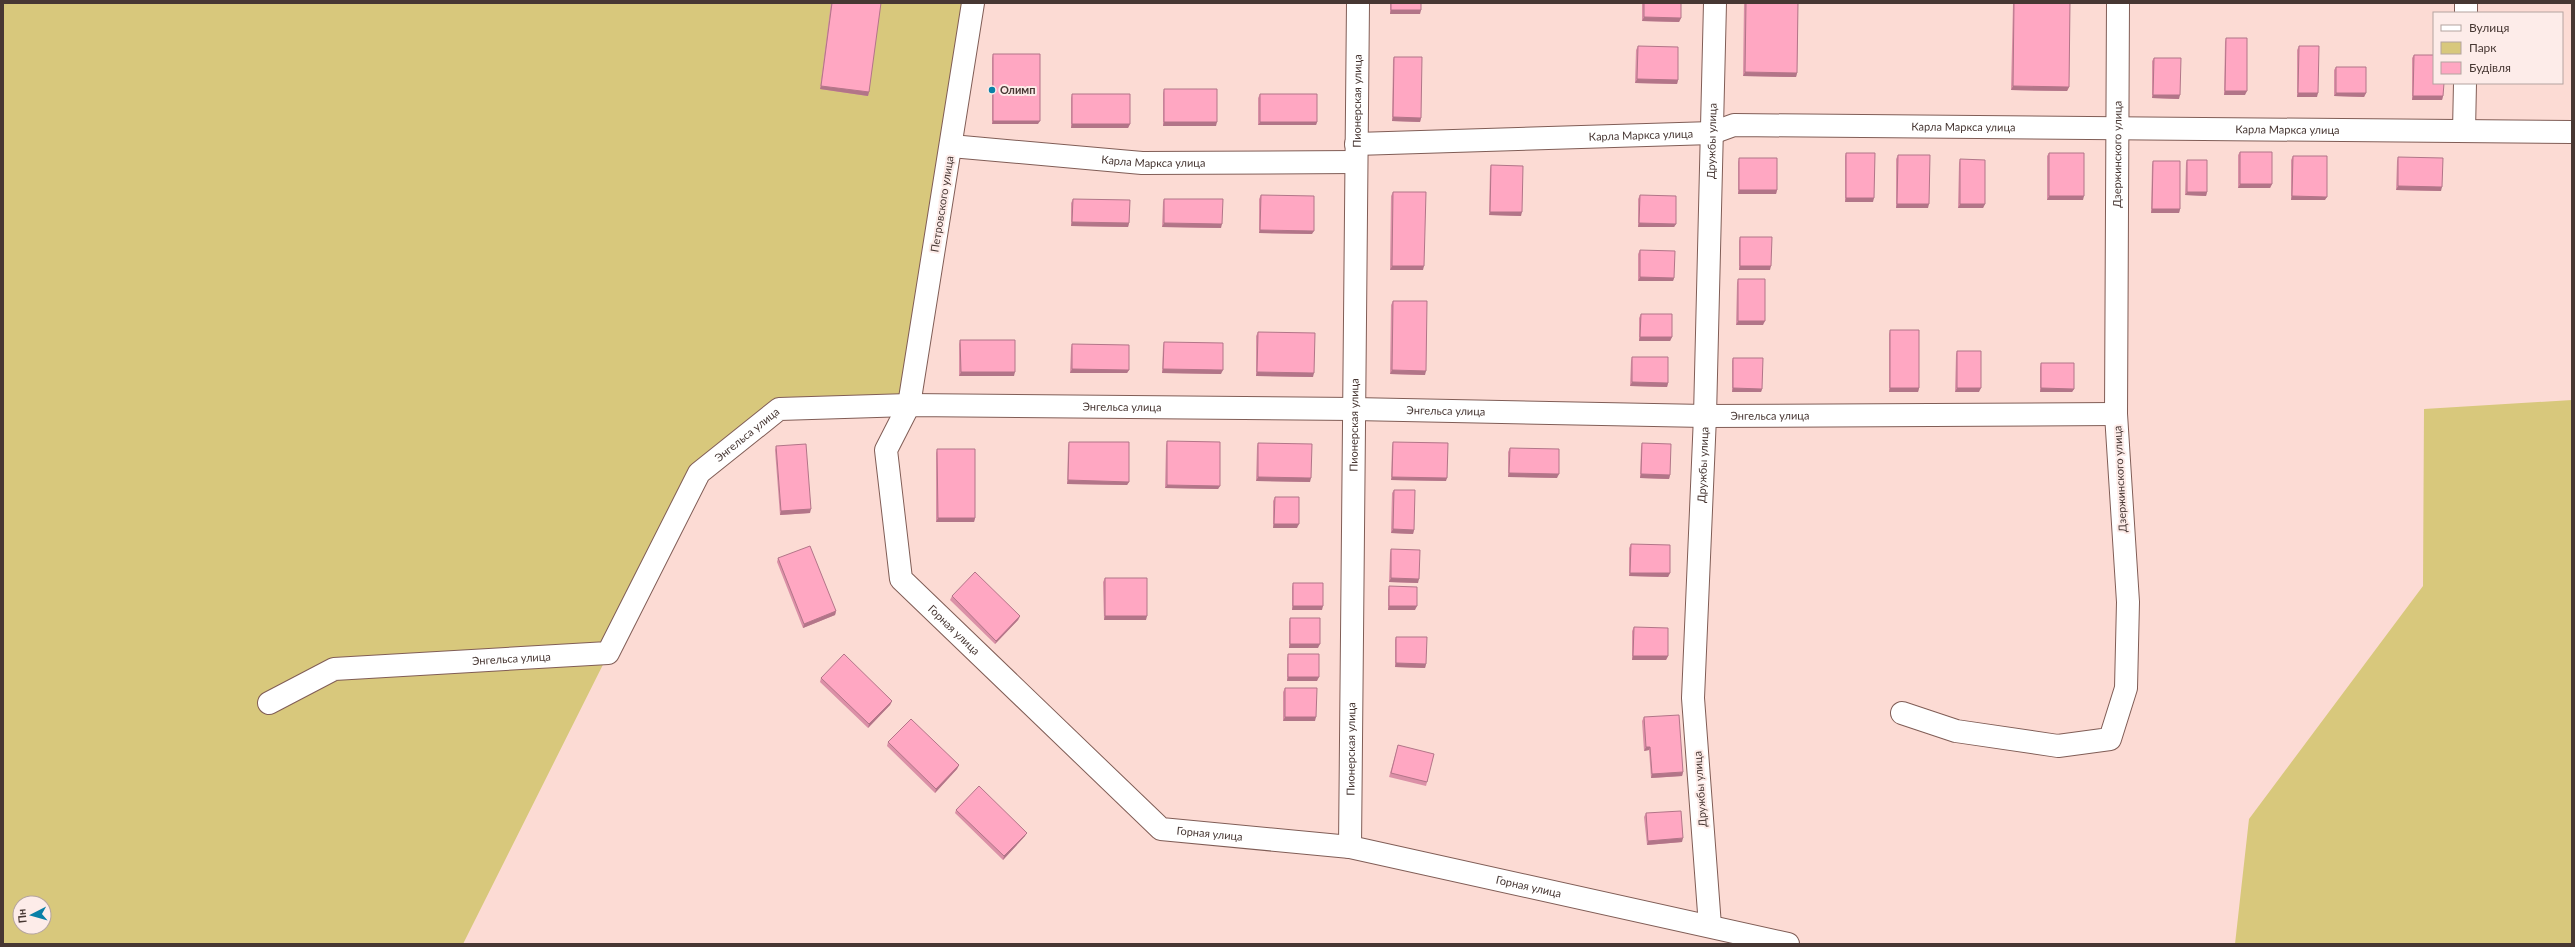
<svg xmlns="http://www.w3.org/2000/svg" width="2575" height="947" font-family="Lato,sans-serif">
  <style>
    .green { fill: #d8c87c; fill-rule: evenodd }
    .lines { fill: none; stroke-linecap: round; stroke-linejoin: round }
    .street-casing { stroke: #805d56; stroke-width: 24 }
    .street { stroke: #fff; stroke-width: 22 }
    .wall { fill: #db90a7 }
    .shaded-wall { fill: #b27588 }
    .building { fill: #ffa7c2; stroke: #b27588 }
    .poi-dot { fill: #0a80a7; stroke: #fdece9; stroke-width: 1.5 }
    .labels { text-anchor: middle; stroke-width: 4; stroke-linejoin: round; paint-order: stroke }
    .poi-label { font-size: 11px; font-weight: bold; fill: #473733; stroke: #fdece9; text-anchor: start }
    .street-label { font-size: 11px; fill: #473733; stroke: #fdece9 }
  </style>
  <rect width="100%" height="100%" fill="#fcdbd4"/>
  <path class="green" d="M3 3H973L909 405 779 409 699 473 463 944H3ZM20 903H44V927H20Z
    M2572 400V944H2235L2249 819 2423 586 2424 409Z"/>
  <g class="lines">
    <defs>
      <g id="street">
        <path id="s1" d="M973 3 909 405 886 450 901 579 1161 829 1350 847 1788 944"/>
        <path d="M2466 13V3"/>
        <path d="M2464 131 2465 83"/>
        <path id="s2" d="M1356 144 1712 133 1734 125 2572 132"/>
        <path id="s3" d="M951 146 1142 163 1356 162"/>
        <path id="s4" d="M269 703 334 669 608 653 699 473 779 409 909 405 1354 409 1705 416 2116 414"/>
        <path id="s5" d="M1902 713 1956 731 2058 746 2110 739 2126 688 2128 602 2116 414 2118 3"/>
        <path id="s6" d="M1350 847 1358 3"/>
        <path id="s7" d="M1710 926 1693 698 1705 416 1715 3"/>
      </g>
    </defs>
    <use href="#street" class="street-casing"/>
    <use href="#street" class="street"/>
  </g>
  <path class="wall" d="M831 3H881L868 96 820 89Z
    M1390 3H1421L1420 14H1390Z
    M1642 3H1681V18L1679 22 1642 21Z
    M1744 3H1798L1797 73 1796 77 1743 76Z
    M2013 3H2070L2069 87 2067 91 2011 90Z
    M2226 38 2245 95H2224L2225 42Z
    M1638 46 1678 80 1677 84 1635 83 1636 50Z
    M2299 46 2317 97H2297V50Z
    M993 54 1038 124H992V58Z
    M2414 55 2443 96 2442 100H2412V58Z
    M1394 57 1421 118 1420 122 1392 121 1393 60Z
    M2154 58 2179 99 2152 98V61Z
    M2336 67 2366 93 2364 97 2334 96V70Z
    M1164 89 1216 126H1163V93Z
    M1072 94 1130 124 1128 128H1071V98Z
    M1260 94 1317 122 1316 125H1258V98Z
    M2240 152 2272 184 2270 188H2238V155Z
    M1846 153 1873 202H1845V156Z
    M2049 153 2083 200H2047V156Z
    M1898 155 1928 208H1896V159Z
    M2293 156 2325 200H2291V160Z
    M2398 157 2441 191 2396 190 2397 161Z
    M1739 158 1777 190 1776 194H1738V162Z
    M1960 159 1985 204 1983 208H1958L1959 163Z
    M2187 160 2207 192 2206 196 2185 195 2186 163Z
    M2153 161 2180 209 2179 213H2151L2152 165Z
    M1491 165 1521 216 1489 215 1490 169Z
    M1393 192 1423 270H1390L1391 196Z
    M1261 195 1312 234 1259 233V199Z
    M1640 195 1676 224 1674 227H1638V199Z
    M1073 199 1129 223 1128 227 1071 226V203Z
    M1164 199 1221 228 1162 227 1163 202Z
    M1740 237 1770 270H1739V241Z
    M1640 250 1674 278 1673 281H1638V254Z
    M1738 279 1763 325H1736L1737 283Z
    M1393 301 1425 375 1390 374 1391 305Z
    M1641 314 1672 337 1670 341H1639V318Z
    M1890 330 1919 388 1918 392H1889V334Z
    M1258 332 1313 377 1256 376V336Z
    M960 340 1014 376H959V344Z
    M1164 342 1221 374 1162 373 1163 346Z
    M1072 344 1129 370 1127 373H1070L1071 348Z
    M1957 351 1979 392H1955L1956 354Z
    M1632 357 1668 383 1667 387 1630 386 1631 361Z
    M1733 358 1762 389 1761 392H1732V361Z
    M2041 363 2074 389 2072 392H2040V367Z
    M1167 441 1220 486 1218 489 1165 488 1166 445Z
    M1069 442 1129 482 1127 485 1067 484 1068 445Z
    M1393 442 1446 481 1391 480 1392 446Z
    M1258 443 1310 482 1256 481 1257 446Z
    M1642 443 1670 475 1669 479 1640 478 1641 447Z
    M776 446 810 513 780 515 775 450Z
    M1510 448 1557 478 1508 477V452Z
    M937 449 975 518 974 522H936V453Z
    M1394 490 1414 530 1413 534 1391 533 1392 493Z
    M1275 497 1297 528H1273V501Z
    M1631 544 1670 573 1668 577 1629 576V548Z
    M1391 549 1418 583 1389 582 1390 553Z
    M778 558 836 611 835 615 803 628 777 562Z
    M1105 578 1146 620H1104L1103 582Z
    M1293 583 1322 610H1292V587Z
    M1389 586 1415 610H1388V590Z
    M952 596 1020 616 1018 620 995 644 950 600Z
    M1290 618 1318 648H1289V622Z
    M1634 627 1668 656 1666 660H1632V631Z
    M1396 637 1426 664 1425 668 1395 667V640Z
    M1288 654 1317 681H1287V658Z
    M821 678 892 701 890 705 868 728 820 682Z
    M1285 688 1315 721H1283V692Z
    M1644 717 1683 772 1682 776 1651 778 1649 750 1644 751 1642 721Z
    M888 742 959 765 957 769 935 793 887 746Z
    M1398 745 1427 782 1426 786 1389 777Z
    M956 810 1025 836 1003 860 955 813Z
    M1646 813 1682 842 1647 845 1644 817Z"/>
  <path class="shaded-wall" d="M1391 10H1421L1420 14H1390Z
    M1644 17 1681 18 1679 22 1642 21Z
    M1745 72 1797 73 1796 77 1743 76Z
    M1637 79 1678 80 1677 84 1635 83Z
    M821 86 869 92 868 96 820 89Z
    M2013 86 2069 87 2067 91 2011 90Z
    M2225 91H2247L2245 95H2224Z
    M2298 93H2318L2317 97H2297Z
    M2336 93H2366L2364 97 2334 96Z
    M2153 95H2180L2179 99 2152 98Z
    M2413 96H2443L2442 100H2412Z
    M1393 117 1421 118 1420 122 1392 121Z
    M993 121H1040L1038 124H992Z
    M1164 122H1217L1216 126H1163Z
    M1260 122H1317L1316 125H1258Z
    M1072 124H1130L1128 128H1071Z
    M2240 184H2272L2270 188H2238Z
    M2398 186 2442 187 2441 191 2396 190Z
    M1739 190H1777L1776 194H1738Z
    M2187 192H2207L2206 196 2185 195Z
    M2049 196H2084L2083 200H2047Z
    M2292 196 2327 197 2325 200H2291Z
    M1846 198H1874L1873 202H1845Z
    M1897 204H1929L1928 208H1896Z
    M1960 204H1985L1983 208H1958Z
    M2152 209H2180L2179 213H2151Z
    M1490 212H1522L1521 216 1489 215Z
    M1072 222 1129 223 1128 227 1071 226Z
    M1164 223 1222 224 1221 228 1162 227Z
    M1639 223 1676 224 1674 227H1638Z
    M1260 230 1314 231 1312 234 1259 233Z
    M1392 266H1424L1423 270H1390Z
    M1740 266H1771L1770 270H1739Z
    M1640 277 1674 278 1673 281H1638Z
    M1738 321H1765L1763 325H1736Z
    M1640 337H1672L1670 341H1639Z
    M1072 369 1129 370 1127 373H1070Z
    M1163 369 1223 370 1221 374 1162 373Z
    M1392 370 1426 371 1425 375 1390 374Z
    M961 372H1015L1014 376H959Z
    M1257 372 1314 373 1313 377 1256 376Z
    M1632 382 1668 383 1667 387 1630 386Z
    M1733 388 1762 389 1761 392H1732Z
    M1890 388H1919L1918 392H1889Z
    M1957 388H1981L1979 392H1955Z
    M2041 388 2074 389 2072 392H2040Z
    M1509 473 1559 474 1557 478 1508 477Z
    M1641 474 1670 475 1669 479 1640 478Z
    M1258 477 1311 478 1310 482 1256 481Z
    M1392 477 1447 478 1446 481 1391 480Z
    M1068 480 1129 482 1127 485 1067 484Z
    M1167 485 1220 486 1218 489 1165 488Z
    M811 509 810 513 780 515 781 511Z
    M938 518H975L974 522H936Z
    M1274 524H1299L1297 528H1273Z
    M1393 529 1414 530 1413 534 1391 533Z
    M1630 573H1670L1668 577 1629 576Z
    M1391 578 1419 579 1418 583 1389 582Z
    M1293 606H1323L1322 610H1292Z
    M1389 606H1417L1415 610H1388Z
    M836 611 835 615 803 628 804 624Z
    M1020 616 1018 620 995 644 996 641Z
    M1105 616H1147L1146 620H1104Z
    M1290 644H1320L1318 648H1289Z
    M1633 656H1668L1666 660H1632Z
    M1396 663 1426 664 1425 668 1395 667Z
    M1288 677H1319L1317 681H1287Z
    M892 701 890 705 868 728 869 724Z
    M1285 717H1316L1315 721H1283Z
    M1646 747H1650L1649 750 1644 751Z
    M959 765 957 769 935 793 936 789Z
    M1683 772 1682 776 1651 778 1652 774Z
    M1027 833 1025 836 1003 860 1004 856Z
    M1683 838 1682 842 1647 845 1648 841Z"/>
  <path class="building" d="M832 3H881L869 92 821 86Z
    M1391 3H1421V10H1391Z
    M1644 3H1681V18L1644 17Z
    M1746 3H1798L1797 73 1745 72Z
    M2014 3H2070L2069 87 2013 86Z
    M2226 38H2247V91H2225Z
    M1638 46 1678 47V80L1637 79Z
    M2299 46H2319L2318 93H2298Z
    M993 54H1040V121H993Z
    M2414 55H2434V83H2444L2443 96H2413Z
    M1394 57H1422L1421 118 1393 117Z
    M2154 58H2181L2180 95H2153Z
    M2336 67H2366V93H2336Z
    M1164 89H1217V122H1164Z
    M1072 94H1130V124H1072Z
    M1260 94H1317V122H1260Z
    M2240 152H2272V184H2240Z
    M1846 153H1875L1874 198H1846Z
    M2049 153H2084V196H2049Z
    M1898 155H1930L1929 204H1897Z
    M2293 156H2327V197L2292 196Z
    M2398 157 2443 158 2442 187 2398 186Z
    M1739 158H1777V190H1739Z
    M1960 159 1985 160V204H1960Z
    M2187 160H2207V192H2187Z
    M2153 161H2180V209H2152Z
    M1491 165 1523 166 1522 212H1490Z
    M1393 192H1426L1424 266H1392Z
    M1261 195 1314 196V231L1260 230Z
    M1640 195 1676 196V224L1639 223Z
    M1073 199 1130 200 1129 223 1072 222Z
    M1164 199H1223L1222 224 1164 223Z
    M1740 237H1772L1771 266H1740Z
    M1640 250 1675 251 1674 278 1640 277Z
    M1738 279H1765V321H1738Z
    M1393 301H1427L1426 371 1392 370Z
    M1641 314H1672V337H1640Z
    M1890 330H1919V388H1890Z
    M1258 332 1315 333 1314 373 1257 372Z
    M960 340H1015V372H961Z
    M1164 342 1223 343V370L1163 369Z
    M1072 344 1129 345V370L1072 369Z
    M1957 351H1981V388H1957Z
    M1632 357H1668V383L1632 382Z
    M1733 358H1763L1762 389 1733 388Z
    M2041 363H2074V389L2041 388Z
    M1167 441 1220 442V486L1167 485Z
    M1069 442H1129V482L1068 480Z
    M1393 442 1448 443 1447 478 1392 477Z
    M1258 443 1312 444 1311 478 1258 477Z
    M1642 443 1671 444 1670 475 1641 474Z
    M806 444 811 509 781 511 776 446Z
    M1510 448 1559 449V474L1509 473Z
    M937 449H975V518H938Z
    M1394 490H1415L1414 530 1393 529Z
    M1275 497H1299V524H1274Z
    M1631 544 1670 545V573H1630Z
    M810 546 836 611 804 624 778 558Z
    M1391 549 1420 550 1419 579 1391 578Z
    M975 572 1020 616 996 641 952 596Z
    M1105 578H1147V616H1105Z
    M1293 583H1323V606H1293Z
    M1389 586 1417 587V606H1389Z
    M1290 618H1320V644H1290Z
    M1634 627 1668 628V656H1633Z
    M1396 637H1427L1426 664 1396 663Z
    M844 654 892 701 869 724 821 678Z
    M1288 654H1319V677H1288Z
    M1285 688H1317L1316 717H1285Z
    M1679 715 1683 772 1652 774 1650 747H1646L1644 717Z
    M911 719 959 765 936 789 888 742Z
    M1398 745 1434 754 1427 782 1391 773Z
    M979 786 1027 833 1004 856 956 810Z
    M1681 811 1683 838 1648 841 1646 813Z"/>
  <circle class="poi-dot" cx="992" cy="90" r="4"/>
  <g class="labels">
    <g class="poi-label">
      <text x="1000" y="94">Олимп</text>
    </g>
    <g class="street-label">
      <text dy="4" stroke="none"><textPath href="#s6" startOffset="746">Пионерская улица</textPath></text>
      <text dy="4" stroke="none"><textPath href="#s2" startOffset="609">Карла Маркса улица</textPath></text>
      <text dy="4" stroke="none"><textPath href="#s2" startOffset="933">Карла Маркса улица</textPath></text>
      <text dy="4" stroke="none"><textPath href="#s2" startOffset="285">Карла Маркса улица</textPath></text>
      <text dy="4" stroke="none"><textPath href="#s7" startOffset="786">Дружбы улица</textPath></text>
      <text dy="4" stroke="none"><textPath href="#s5" startOffset="800">Дзержинского улица</textPath></text>
      <text dy="4" stroke="none"><textPath href="#s3" startOffset="203">Карла Маркса улица</textPath></text>
      <text transform="translate(942 204) rotate(-81)" y="4">Петровского улица</text>
      <text dy="4" stroke="none"><textPath href="#s4" startOffset="995">Энгельса улица</textPath></text>
      <text dy="4" stroke="none"><textPath href="#s4" startOffset="1319">Энгельса улица</textPath></text>
      <text dy="4" stroke="none"><textPath href="#s4" startOffset="1643">Энгельса улица</textPath></text>
      <text dy="4" stroke="none"><textPath href="#s6" startOffset="422">Пионерская улица</textPath></text>
      <text dy="4" stroke="none"><textPath href="#s4" startOffset="611">Энгельса улица</textPath></text>
      <text dy="4" stroke="none"><textPath href="#s7" startOffset="462">Дружбы улица</textPath></text>
      <text transform="translate(2120 479) rotate(-93)" y="4">Дзержинского улица</text>
      <text dy="4" stroke="none"><textPath href="#s1" startOffset="661">Горная улица</textPath></text>
      <text dy="4" stroke="none"><textPath href="#s4" startOffset="251">Энгельса улица</textPath></text>
      <text dy="4" stroke="none"><textPath href="#s6" startOffset="98">Пионерская улица</textPath></text>
      <text transform="translate(1700 789) rotate(-94)" y="4">Дружбы улица</text>
      <text dy="4" stroke="none"><textPath href="#s1" startOffset="997">Горная улица</textPath></text>
      <text dy="4" stroke="none"><textPath href="#s1" startOffset="1321">Горная улица</textPath></text>
    </g>
  </g>
  <rect width="2575" height="947" fill="none" stroke="#473733" stroke-width="8"/>
  <rect x="2433" y="12" width="130" height="72" fill="#fdece9" stroke="#b4a4a0"/>
  <rect x="2441" y="25" width="20" height="6" fill="#ffffff" stroke="#b4a4a0"/>
  <text x="2469" y="32" font-size="12" fill="#473733">Вулиця</text>
  <rect x="2441" y="42" width="20" height="12" fill="#d8c87c" stroke="#b4a4a0"/>
  <text x="2469" y="52" font-size="12" fill="#473733">Парк</text>
  <rect x="2441" y="62" width="20" height="12" fill="#ffa7c2" stroke="#b4a4a0"/>
  <text x="2469" y="72" font-size="12" fill="#473733">Будівля</text>
  <g transform="translate(32 915) rotate(264)"><circle r="19" fill="#fdece9" stroke="#b4a4a0"/>
  <path d="M0-3L7 15L0 10L-7 15Z" fill="#0a80a7"/>
  <text y="-6" font-size="11" font-weight="bold" text-anchor="middle" fill="#473733">Пн</text>
  </g>
</svg>
